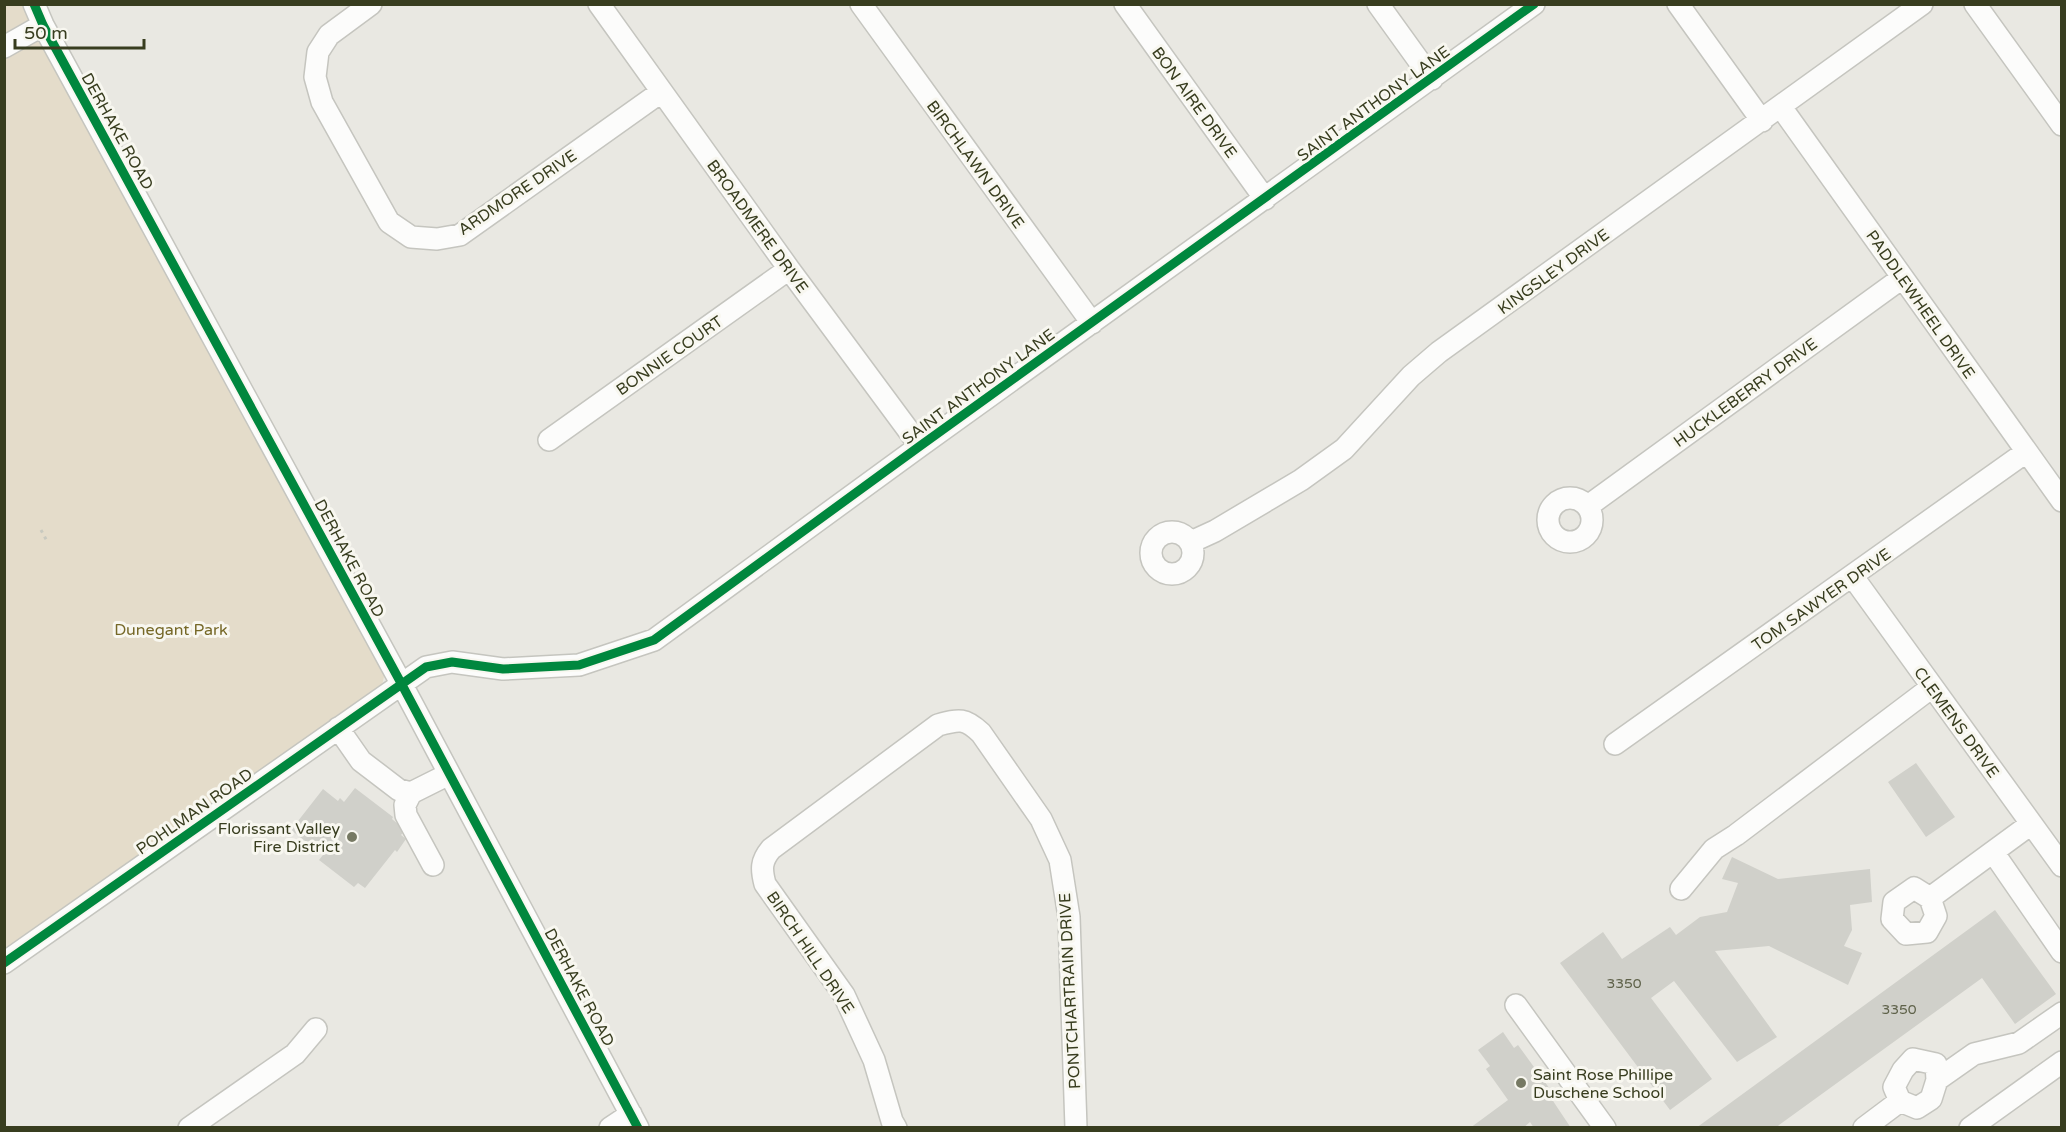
<svg xmlns="http://www.w3.org/2000/svg" width="2066" height="1132" font-family="'Varela Round',sans-serif">
  <style>
    .green { fill: #e4dcca }
    .building { fill: #d0d0ca }
    .lines { fill: none; stroke-linecap: round; stroke-linejoin: round }
    .minor-casing { stroke: #c5c5bf; stroke-width: 24 }
    .path { stroke: #c8c9bf; stroke-width: 3; stroke-dasharray: 3 4.5; stroke-linecap: butt }
    .minor { stroke: #fcfcfb; stroke-width: 21 }
    .cycleway-casing { stroke: #f8f7f0; stroke-width: 13 }
    .cycleway { stroke: #00873e; stroke-width: 9 }
    .poi-dot { fill: #767963; stroke: #f8f7f0; stroke-width: 2 }
    .labels { text-anchor: middle; stroke-width: 6; stroke-linejoin: round; paint-order: stroke }
    .number-label { font-size: 14px; fill: #5f624a }
    .street-label { font-size: 16px; fill: #383d1f; stroke: #f8f7f0 }
    .park-label { font-size: 16px; fill: #766827; stroke: #f8f7f0 }
    .poi-label { font-size: 16px; fill: #383d1f; stroke: #f8f7f0; text-anchor: end }
  </style>
  <rect width="100%" height="100%" fill="#e9e8e2"/>
  <path class="green" d="M21 4 382 667 384 677 382 685 5 951 4 5Z"/>
  <path class="building" d="M1916 763 1955 817 1926 837 1888 782Z
    M355 788 393 817 392 819 405 830 401 835 406 839 397 852 395 850 365 888 358 883 354 887 319 860 323 855 291 830 323 789 338 801 340 798 344 802Z
    M1732 857 1778 879 1870 869 1872 902 1850 905 1852 930 1844 946 1862 953 1848 985 1769 946 1715 951 1777 1037 1737 1062 1674 981 1651 998 1712 1079 1670 1110 1560 963 1603 932 1622 959 1670 927 1676 935 1700 917 1727 912 1738 883 1722 879Z
    M1995 910 2056 994 2015 1024 1982 978 1775 1128H1696Z
    M1503 1032 1514 1048 1518 1045 1555 1096 1552 1099 1555 1104 1571 1128H1534L1530 1122 1523 1128H1470L1508 1100 1486 1069 1490 1066 1478 1050Z"/>
  <g class="lines">
    <defs>
      <path id="minor" d="M34 4 43 25 401 683 638 1128
        M371 4 329 35 318 52 315 77 322 102 389 222 411 237 437 239 460 235 661 92
        M599 4 789 269 920 446
        M861 4 1092 323
        M1125 4 1265 199
        M1378 4 1432 79
        M1678 4 1762 121
        M1975 4 2062 125
        M4 47 43 25
        M1781 107 2062 501
        M549 440 789 269
        M1548 520a22 22 0 1 1 44 0a22 22 0 1 1-44 0Z
        M1588 506 1902 278
        M1151 553a21 21 0 1 1 42 0a21 21 0 1 1-42 0Z
        M1191 542 1215 531 1301 480 1344 449 1411 376 1439 352 1922 4
        M1853 577 2062 866
        M338 728 361 761 399 790 411 793 449 774
        M1615 744 2026 452
        M411 793 405 805 406 815 433 865
        M1993 852 2062 952
        M1681 889 1714 849 1736 835 1932 687
        M1930 898 1936 916 1927 932 1906 934 1892 919 1894 902 1914 888 1930 898 2031 824
        M4 963 426 667 452 662 503 669 579 665 654 640 920 446 1534 4
        M1516 1005 1605 1128
        M1900 1101 1894 1087 1903 1070 1913 1059 1936 1064 1937 1080
        M189 1128 295 1054 316 1029
        M610 1128 631 1114
        M896 1128 892 1121 874 1060 844 995 765 884C761 869 761 861 771 849L938 725C960 719 965 718 981 733L1041 819 1060 860 1069 917 1076 1128
        M1864 1128 1900 1101 1917 1108 1931 1099 1937 1080 1974 1054 2019 1043 2062 1013
        M1970 1128 2062 1062"/>
    </defs>
    <use href="#minor" class="minor-casing"/>
    <path class="path" d="M41 530 48 543"/>
    <use href="#minor" class="minor"/>
    <defs>
      <path id="cycleway" d="M34 4 43 25 401 683 638 1128
        M4 963 426 667 452 662 503 669 579 665 654 640 920 446 1534 4"/>
    </defs>
    <use href="#cycleway" class="cycleway-casing"/>
    <use href="#cycleway" class="cycleway"/>
  </g>
  <g class="poi-dot">
    <circle cx="352" cy="837" r="6"/>
    <circle cx="1521" cy="1083" r="6"/>
  </g>
  <g class="labels">
    <g class="number-label">
      <text x="1624" y="988">3350</text>
      <text x="1899" y="1014">3350</text>
    </g>
    <g class="street-label">
      <text transform="translate(1195 102) rotate(54)" y="6">BON AIRE DRIVE</text>
      <text transform="translate(1373 103) rotate(-36)" y="6">SAINT ANTHONY LANE</text>
      <text transform="translate(118 131) rotate(61)" y="6">DERHAKE ROAD</text>
      <text transform="translate(976 164) rotate(54)" y="6">BIRCHLAWN DRIVE</text>
      <text transform="translate(517 192) rotate(-34)" y="6">ARDMORE DRIVE</text>
      <text transform="translate(758 226) rotate(54)" y="6">BROADMERE DRIVE</text>
      <text transform="translate(1553 271) rotate(-36)" y="6">KINGSLEY DRIVE</text>
      <text transform="translate(1921 304) rotate(55)" y="6">PADDLEWHEEL DRIVE</text>
      <text transform="translate(669 355) rotate(-35)" y="6">BONNIE COURT</text>
      <text transform="translate(978 386) rotate(-36)" y="6">SAINT ANTHONY LANE</text>
      <text transform="translate(1745 392) rotate(-36)" y="6">HUCKLEBERRY DRIVE</text>
      <text transform="translate(350 558) rotate(62)" y="6">DERHAKE ROAD</text>
      <text transform="translate(1821 599) rotate(-35)" y="6">TOM SAWYER DRIVE</text>
      <text transform="translate(1957 722) rotate(54)" y="6">CLEMENS DRIVE</text>
      <text transform="translate(194 811) rotate(-35)" y="6">POHLMAN ROAD</text>
      <text transform="translate(811 952) rotate(56)" y="6">BIRCH HILL DRIVE</text>
      <text transform="translate(580 987) rotate(62)" y="6">DERHAKE ROAD</text>
      <text transform="translate(1069 991) rotate(-93)" y="6">PONTCHARTRAIN DRIVE</text>
    </g>
    <g class="park-label">
      <text x="171" y="635">Dunegant Park</text>
    </g>
    <g class="poi-label">
      <text x="340" y="834">Florissant Valley<tspan x="340" dy="18">Fire District</tspan></text>
      <text x="1533" y="1080" text-anchor="start">Saint Rose Phillipe<tspan x="1533" dy="18">Duschene School</tspan></text>
    </g>
  </g>
  <rect width="2066" height="1132" fill="none" stroke="#383d1f" stroke-width="12"/>
  <path d="M15 39v9h129v-9" fill="none" stroke="#383d1f" stroke-width="3"/>
  <text x="24" y="39" font-size="18" fill="#383d1f" stroke="#f8f7f0" stroke-width="4.5" paint-order="stroke">50 m</text>
</svg>
